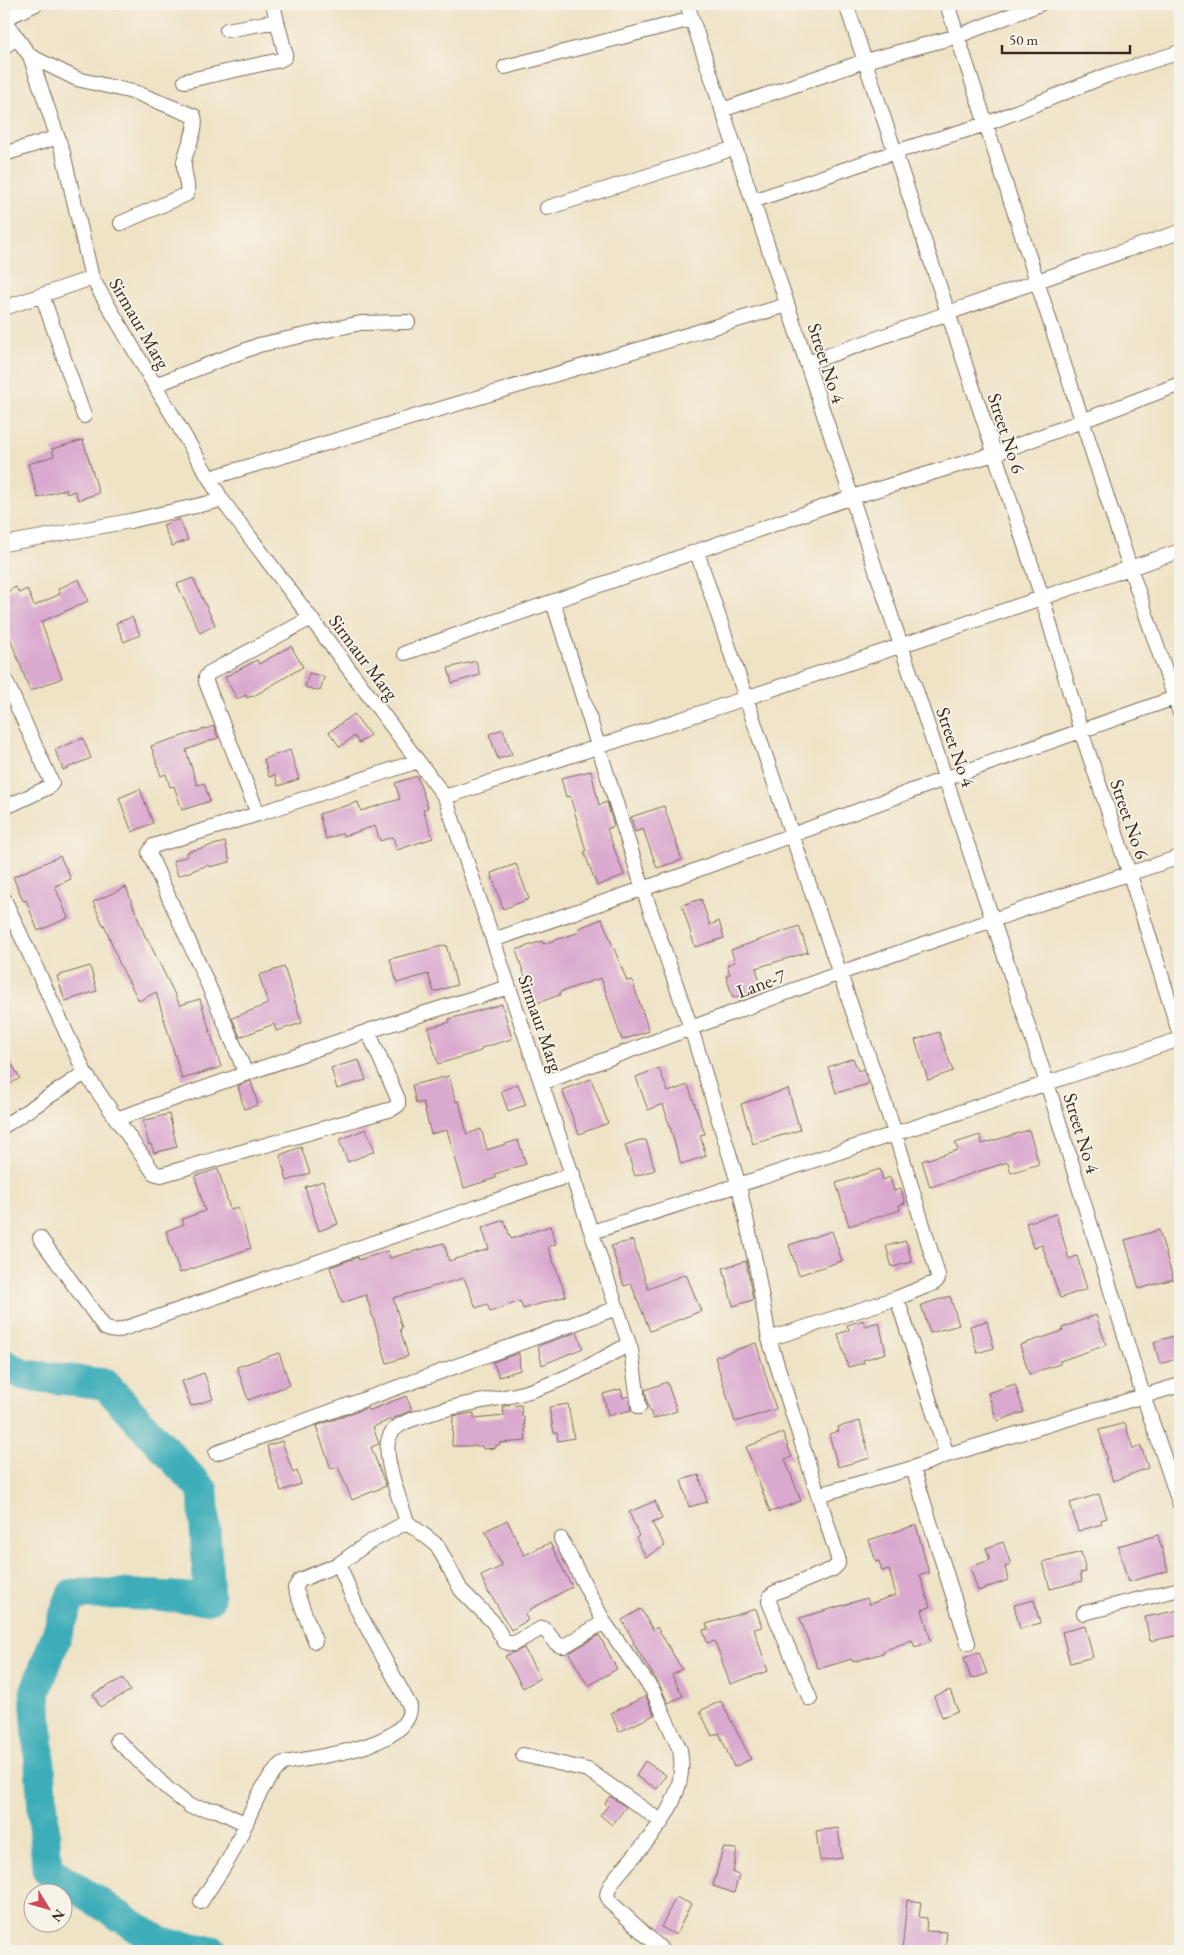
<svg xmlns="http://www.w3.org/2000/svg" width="1184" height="1955" font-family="'EB Garamond',serif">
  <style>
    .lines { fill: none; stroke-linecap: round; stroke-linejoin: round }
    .river { stroke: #3eaeb9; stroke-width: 31 }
    .building { fill: #daa9cf }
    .minor-casing { stroke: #7a6b59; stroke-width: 16 }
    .minor { stroke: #fff; stroke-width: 14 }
    .labels { text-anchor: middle; stroke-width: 4; stroke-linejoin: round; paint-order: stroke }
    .street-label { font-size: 19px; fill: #3b2a1e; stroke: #f7f3e8 }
  </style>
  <rect width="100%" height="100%" fill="#f7f3e8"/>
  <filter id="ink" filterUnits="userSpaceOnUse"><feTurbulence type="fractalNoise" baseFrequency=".02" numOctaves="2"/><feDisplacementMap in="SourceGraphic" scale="10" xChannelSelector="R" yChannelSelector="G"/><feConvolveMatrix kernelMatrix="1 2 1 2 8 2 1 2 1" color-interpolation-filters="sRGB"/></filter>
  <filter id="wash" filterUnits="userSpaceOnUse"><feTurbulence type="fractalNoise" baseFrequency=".0096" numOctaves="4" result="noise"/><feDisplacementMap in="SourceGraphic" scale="20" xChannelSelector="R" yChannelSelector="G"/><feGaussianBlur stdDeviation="1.12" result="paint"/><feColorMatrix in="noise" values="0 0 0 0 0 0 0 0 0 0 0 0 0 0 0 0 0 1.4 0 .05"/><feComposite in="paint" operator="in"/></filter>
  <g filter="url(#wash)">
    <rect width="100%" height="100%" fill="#efe3c6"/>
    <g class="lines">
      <path class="river" d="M4 1364 24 1375 105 1384 203 1491 209 1599 122 1594H72L35 1693 47 1869 161 1943 213 1951"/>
    </g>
    <g id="blocks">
      <path class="building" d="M83 440 99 493 78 500 75 491 67 494 66 489 38 498 28 464 54 456 52 449Z
        M179 519 188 540 172 546 163 525Z
        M193 578 215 625 200 633 177 584Z
        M79 579 88 601 41 622 62 678 30 691 4 622V593L16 587 19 593 27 589 34 606 60 594 58 589Z
        M132 617 140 635 124 642 116 623Z
        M291 646 303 667 252 697 251 696 247 698 246 695 237 699 225 677 257 660 259 664Z
        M476 661 480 675 452 683 448 668Z
        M309 673 324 677 320 691 305 687Z
        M354 714 370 735 359 743 354 736 340 747 329 732Z
        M214 726 218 738 186 750 197 785 204 783 210 801 182 810 174 786 170 787 166 774 161 776 151 746Z
        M503 729 512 755 498 759 489 734Z
        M83 738 91 758 63 770 55 750Z
        M290 750 299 779 278 786 275 775 269 777 264 759Z
        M591 771 599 805 607 802 610 813 614 826 607 829 624 875 597 886 584 852 586 851 570 796 566 797 561 778Z
        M417 776 428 808 423 810 433 838 397 850 393 837 380 841 375 826 344 836 343 833 326 839 319 814 358 802 361 811 400 799 395 783Z
        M140 789 153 823 132 832 119 798Z
        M664 806 682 860 657 868 643 829 635 832 631 817Z
        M225 842 230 862 209 867 208 865 178 876 173 861 188 856 187 852Z
        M60 856 71 879 55 886 68 918 38 931 26 900 23 901 13 877Z
        M516 864 529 899 503 909 491 873Z
        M126 887 146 939 147 938 180 1005 200 999 221 1067 182 1079 156 992 139 1001 120 965 104 924 103 925 93 902Z
        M701 899 710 925 719 921 724 938 695 947 682 905Z
        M602 919 627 981 632 980 649 1031 622 1040 601 978 560 992V995L534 1004 516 950 542 941 543 944 580 932 579 928Z
        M799 926 808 952 756 968 762 989 733 998 726 976 730 974 727 965 735 962 731 950Z
        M446 945 457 985 434 992 428 974 397 983 390 959Z
        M90 966 97 991 65 1001 57 976Z
        M284 967 302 1023 276 1031 274 1024 240 1037 232 1018 268 1004 259 975Z
        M502 1004 512 1039 481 1048V1051L438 1064 428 1028 450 1022 449 1019Z
        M939 1032 953 1071 928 1080 915 1040Z
        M4 1051 20 1078 4 1088Z
        M853 1058 858 1071 863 1069 868 1084 836 1093 828 1067Z
        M359 1060 366 1080 337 1089 331 1068Z
        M659 1068 668 1092 688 1085 705 1134 700 1135 706 1156 681 1164 663 1104 648 1110 636 1077Z
        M449 1076 456 1102 459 1101 467 1134 481 1129 487 1150 518 1140 526 1164 495 1174 496 1178 464 1188 447 1130 431 1134 423 1102 416 1104 412 1085Z
        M591 1079 608 1123 579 1134 562 1090Z
        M251 1081 258 1105 244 1109 238 1086Z
        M518 1084 526 1105 508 1111 501 1091Z
        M788 1089 800 1130 753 1144 741 1104Z
        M169 1114 177 1147 154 1153 151 1144 149 1145 143 1121Z
        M366 1129 375 1151 348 1162 339 1140Z
        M1029 1130 1039 1164 1011 1173 1008 1162 930 1187 922 1161 958 1150 955 1143 980 1135 982 1144Z
        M640 1140H646L655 1170 635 1176 625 1145Z
        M301 1147 310 1173 287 1181 280 1155Z
        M218 1169 230 1209 238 1207 251 1248 180 1273 166 1231 184 1224 182 1219 205 1211 195 1176Z
        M880 1169 883 1180 890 1177 894 1191 901 1189 905 1203 899 1205 900 1210 849 1226 836 1183Z
        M323 1181 338 1224 319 1231 305 1187Z
        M1056 1214 1069 1259 1077 1256 1087 1289 1060 1298 1042 1245 1033 1248 1026 1223Z
        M504 1220 511 1239 550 1226 556 1244 548 1247 566 1296 523 1309 520 1301 490 1312 487 1304 476 1308 464 1278 393 1298 402 1328 400 1329 408 1356 387 1363 366 1295 342 1303 330 1267 358 1257V1260L388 1251 390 1258 444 1243 449 1261 489 1249 482 1228Z
        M1159 1230 1173 1279 1139 1289 1125 1240Z
        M832 1231 842 1261 799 1275 789 1245Z
        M633 1240 648 1289 686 1274 701 1311 650 1331 631 1284 624 1286 611 1246Z
        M906 1241 912 1262 892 1267 886 1246Z
        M746 1261 753 1300 733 1306 723 1268Z
        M950 1296 959 1325 930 1333 921 1305Z
        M1096 1315 1106 1345 1060 1361V1364L1029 1374 1020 1345 1063 1331 1062 1328Z
        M863 1320 865 1326 879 1322 886 1353 863 1360 864 1363 848 1367 838 1334 849 1330 847 1325Z
        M987 1321 994 1348 977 1353 970 1326Z
        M577 1332 583 1348 542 1365 538 1346Z
        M1180 1334V1358L1160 1364 1154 1342Z
        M756 1343 776 1409 735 1422 715 1357Z
        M279 1353 290 1385 248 1400 237 1367Z
        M519 1353 520 1370 499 1377 493 1362Z
        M204 1373 213 1399 191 1406 182 1381Z
        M667 1382 677 1411 653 1419 648 1406 645 1390Z
        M1015 1384 1024 1412 997 1421 988 1393Z
        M621 1389 623 1398 629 1396 631 1410 608 1416 603 1394Z
        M406 1396 412 1410 373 1427 379 1444 371 1447 386 1486 352 1500 338 1467 331 1469 316 1426 367 1408 368 1411Z
        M568 1404 574 1438 558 1441 557 1433H554L549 1407Z
        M521 1405 522 1417H524L526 1441 500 1443V1445H496V1448L483 1449 482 1446H452L453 1416 474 1413V1419L504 1416 503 1406Z
        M860 1421 870 1458 838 1467 829 1434 839 1431 838 1427Z
        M1125 1423 1133 1449 1141 1446 1148 1468 1113 1481 1105 1459H1107L1099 1430Z
        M783 1433 792 1457 785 1459 801 1501 770 1512 746 1447Z
        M282 1441 293 1473 297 1471 301 1484 281 1491 267 1446Z
        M699 1475 707 1502 689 1507 681 1480Z
        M1099 1494 1107 1518 1101 1520 1102 1524 1078 1531 1070 1503Z
        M655 1501 662 1519 652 1523 665 1546 646 1557 636 1538 639 1536 629 1512Z
        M507 1520 524 1555 550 1543 572 1587 529 1610 530 1611 525 1615 528 1620 511 1630 490 1593 489 1594 481 1576 502 1566 485 1531Z
        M916 1525 929 1573 920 1575 930 1607 922 1610 931 1641 915 1647 912 1640 883 1651V1653L853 1662 852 1659 818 1669 800 1618 867 1598 869 1604 896 1595 889 1569 882 1571 879 1561 876 1562 869 1540Z
        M1158 1535 1168 1571 1128 1582 1118 1546Z
        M1003 1542 1011 1565 1005 1567 1008 1580 978 1591 970 1567 990 1560 986 1548Z
        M1081 1552 1086 1572 1080 1573 1082 1581 1050 1589 1043 1562Z
        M1034 1600 1040 1623 1020 1629 1014 1605Z
        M641 1609 653 1630 657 1627 682 1669 672 1675 683 1696 668 1703 660 1686 633 1643 634 1642 622 1620Z
        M756 1609 762 1627 754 1629 768 1671 730 1684 715 1641 707 1643 703 1630 708 1629 706 1624Z
        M1180 1610V1635L1150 1641 1145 1617Z
        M1085 1626 1093 1657 1070 1663 1062 1632Z
        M599 1635 617 1669 588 1686 569 1653Z
        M524 1648 540 1678 523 1688 505 1656Z
        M979 1652 987 1674 971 1679 964 1658Z
        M123 1678 130 1691 100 1707 93 1694Z
        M950 1690 958 1711 942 1717 934 1696Z
        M646 1696 654 1715 619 1732 611 1713Z
        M721 1701 751 1759 734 1767 719 1733 712 1736 700 1711Z
        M645 1761 666 1775 657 1789 636 1776Z
        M610 1796 626 1807 612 1825 600 1815 608 1806 605 1803Z
        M838 1828 842 1858 820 1861 816 1831Z
        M723 1848 737 1849 733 1873 739 1875 734 1893 713 1886Z
        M676 1897 691 1904 676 1935 661 1927Z
        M907 1900 921 1902 919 1917 927 1918 926 1931 947 1932 945 1951H902Z"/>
    </g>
  </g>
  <g filter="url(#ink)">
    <use href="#blocks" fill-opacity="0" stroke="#7a6b59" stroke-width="1"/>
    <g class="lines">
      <defs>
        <path id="minor" d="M687 4 1047 1083 1143 1395 1180 1505
          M846 4 1042 597 1081 731 1130 875 1180 1035
          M947 4 1130 568 1180 713
          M4 19 36 4
          M4 20 30 56 63 153 92 278 222 500 445 797 631 1350 639 1407
          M227 30 277 21 273 4
          M4 47 16 37
          M30 56 77 79 137 93 194 116C198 130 186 148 184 162 183 173 189 184 187 194L121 223
          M505 67 692 19
          M185 81 280 60 285 57V52L277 21
          M722 110 865 61 958 36 1040 4
          M4 154 58 137
          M753 201 895 152 986 124 1108 75 1180 52
          M547 208 735 148
          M42 295 84 416
          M4 308 92 278
          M807 363C932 320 1055 273 1180 232
          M155 385 259 345 361 323 408 322
          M210 478 787 305
          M4 544 130 521 222 500
          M697 552 792 835 895 1133 938 1275V1279L934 1283 897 1298 947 1455
          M553 602 643 889 691 1028 739 1186 756 1265 769 1339 838 1558V1564L833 1569 774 1593 770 1596 769 1602 810 1699
          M405 653 852 497 994 454 1180 384
          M4 677 52 783 49 787 4 808
          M445 797 746 698 1180 551
          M258 814 206 682V677L209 673 311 618
          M4 899 85 1073 154 1173 161 1175 392 1109 398 1105V1099L368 1031
          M493 940 683 875 947 778 1180 696
          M245 1072C216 998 181 926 149 853L153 846 258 814 418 761
          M542 1083 840 973 1082 889 1180 857
          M116 1119 368 1031 509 987
          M4 1126 85 1073
          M592 1232C789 1170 984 1104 1180 1039
          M40 1238 105 1328 110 1330 117 1331 573 1174
          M769 1339 897 1298
          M216 1453 617 1308
          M913 1468 968 1643
          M818 1495 913 1468 947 1455 1180 1385
          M407 1522 437 1545 461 1590 493 1622 505 1642 513 1644 542 1628C551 1632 553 1647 564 1646L604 1622 561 1539
          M1084 1613 1180 1589
          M604 1622 653 1691 680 1750C689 1794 655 1833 628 1863 620 1873 609 1882 607 1895L610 1902 660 1948
          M315 1641 295 1588 300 1580 339 1564
          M117 1740 169 1790 191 1807 217 1810 246 1824
          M523 1755 588 1770 662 1822
          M201 1902C210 1887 221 1872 230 1857 247 1826 256 1787 283 1763 314 1757 412 1748 410 1706L358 1611 339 1564 368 1543 407 1522C401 1502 382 1457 389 1438 394 1423 414 1419 426 1415 456 1404 488 1401 519 1394 558 1384 594 1364 629 1344"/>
      </defs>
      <use href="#minor" class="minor-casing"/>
      <use href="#minor" class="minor"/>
    </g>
  </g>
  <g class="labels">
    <g class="street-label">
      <text transform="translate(140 323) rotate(60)" y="7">Sirmaur Marg</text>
      <text transform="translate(827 363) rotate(72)" y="7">Street No 4</text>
      <text transform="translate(1007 433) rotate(72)" y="7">Street No 6</text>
      <text transform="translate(364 657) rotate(53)" y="7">Sirmaur Marg</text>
      <text transform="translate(956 747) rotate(71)" y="7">Street No 4</text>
      <text transform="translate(1130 819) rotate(71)" y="7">Street No 6</text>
      <text transform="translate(761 983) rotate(-20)" y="7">Lane-7</text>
      <text transform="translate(541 1023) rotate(71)" y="7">Sirmaur Marg</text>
      <text transform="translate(1082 1133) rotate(73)" y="7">Street No 4</text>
    </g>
  </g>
  <rect width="1184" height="1955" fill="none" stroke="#f7f3e8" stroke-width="20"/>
  <g transform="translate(48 1908) rotate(127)"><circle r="24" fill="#f7f3e8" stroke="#aca397"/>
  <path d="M0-4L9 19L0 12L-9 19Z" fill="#d1495b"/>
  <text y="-8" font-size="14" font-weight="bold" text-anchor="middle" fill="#3b2a1e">N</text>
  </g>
  <path d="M1002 45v8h128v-8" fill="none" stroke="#3b2a1e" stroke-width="2.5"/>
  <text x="1009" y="45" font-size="15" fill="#3b2a1e" stroke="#f7f3e8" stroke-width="4" paint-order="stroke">50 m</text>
</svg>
